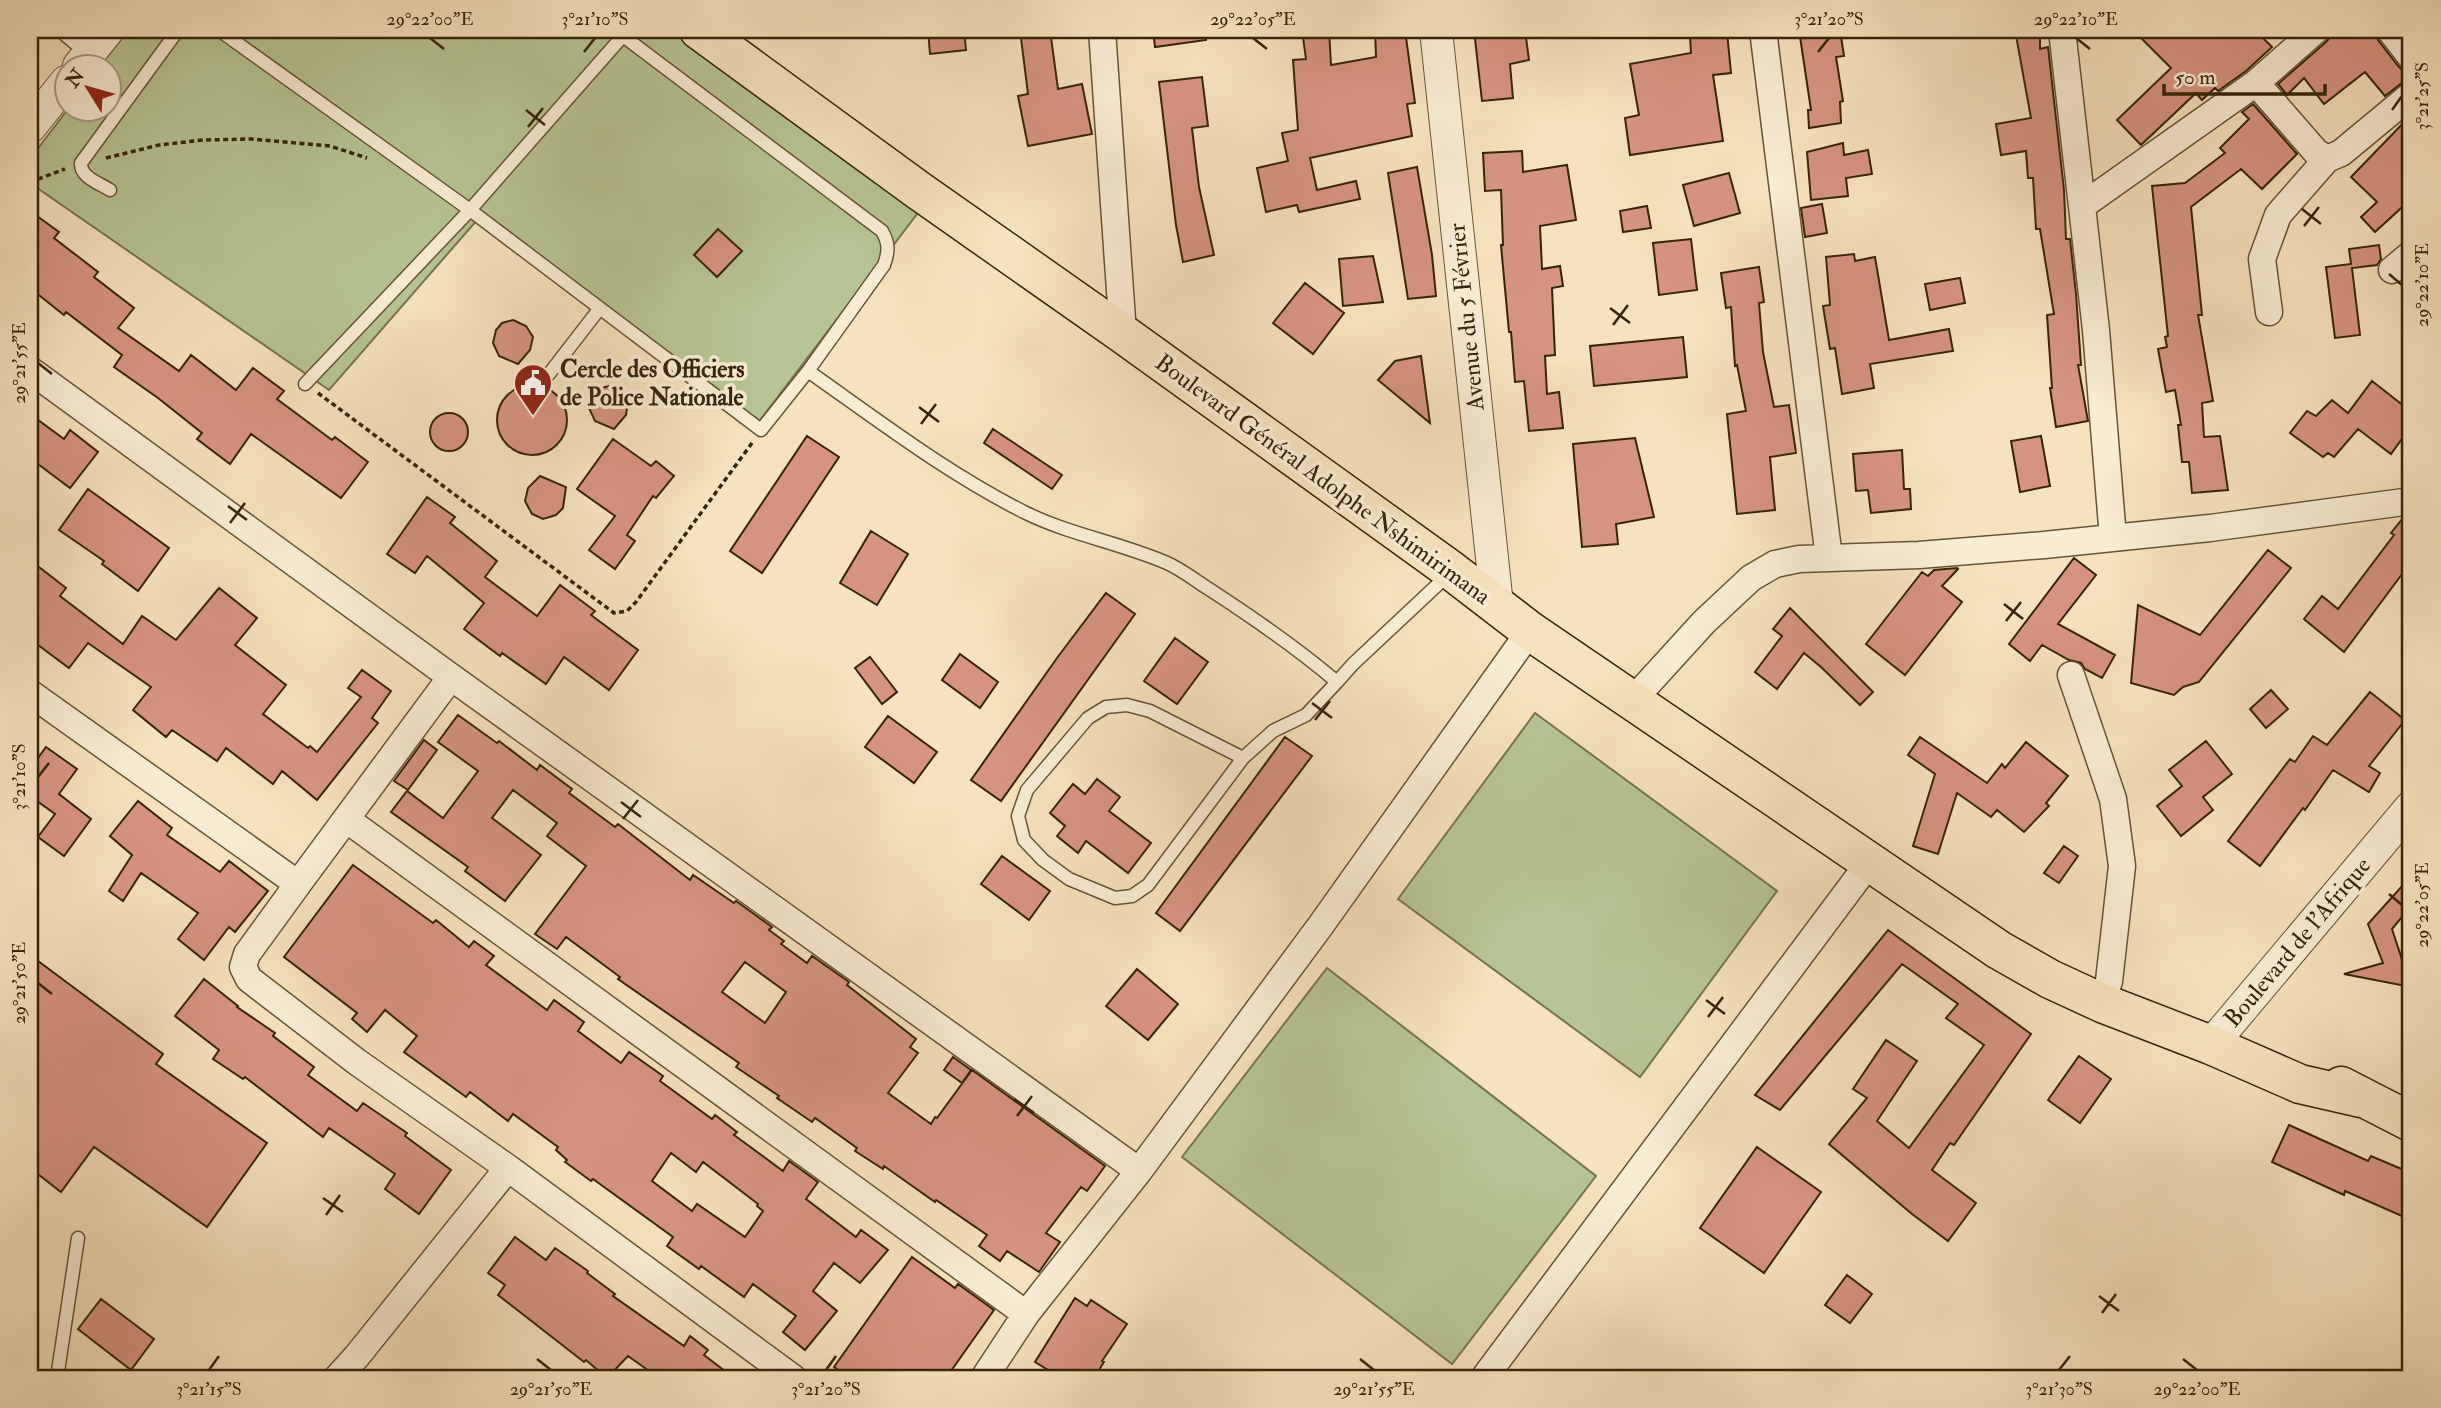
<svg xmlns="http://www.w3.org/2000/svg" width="2441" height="1408" font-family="'IM FELL Double Pica',serif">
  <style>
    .green { fill: #b7c495; stroke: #767450; stroke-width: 2 }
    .building { fill: #d79381; stroke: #36240a; stroke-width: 2; fill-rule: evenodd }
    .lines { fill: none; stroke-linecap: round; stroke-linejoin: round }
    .service-casing { stroke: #665437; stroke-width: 15 }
    .minor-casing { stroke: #665437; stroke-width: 29 }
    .tertiary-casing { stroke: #665437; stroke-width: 34 }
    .primary-casing { stroke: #36240a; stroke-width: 41 }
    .path { stroke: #36240a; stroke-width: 3.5; stroke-dasharray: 5 3.5; stroke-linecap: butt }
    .service { stroke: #f9ecd5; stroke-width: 12 }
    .minor { stroke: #f9ecd5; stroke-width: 26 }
    .tertiary { stroke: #f9ecd5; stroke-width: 32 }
    .primary { stroke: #f6e2be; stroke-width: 38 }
    .ticks { fill: none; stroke: #36240a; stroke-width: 2.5 }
    .labels { text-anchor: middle; stroke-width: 7; stroke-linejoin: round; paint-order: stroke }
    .street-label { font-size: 24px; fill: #36240a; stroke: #f9ecd5 }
    .poi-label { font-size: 24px; font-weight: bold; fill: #36240a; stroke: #f9ecd5; text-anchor: start }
    .neatline { fill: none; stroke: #36240a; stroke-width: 2.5 }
    .ticks-label { font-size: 18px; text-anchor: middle; fill: #36240a }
  </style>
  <rect width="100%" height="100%" fill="#f6e2be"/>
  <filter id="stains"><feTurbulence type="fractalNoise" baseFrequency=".00286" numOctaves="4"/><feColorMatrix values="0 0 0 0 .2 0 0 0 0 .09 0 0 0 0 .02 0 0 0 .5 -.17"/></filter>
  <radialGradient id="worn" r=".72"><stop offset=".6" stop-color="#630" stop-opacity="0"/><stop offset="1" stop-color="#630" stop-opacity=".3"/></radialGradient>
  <path class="green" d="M128 30H693L930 197 758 423 477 220 329 390 30 183V159L68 109 108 108V66H100Z
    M1535 713 1777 891 1640 1077 1398 899Z
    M1327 968 1596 1176 1452 1364 1182 1157Z"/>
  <path class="building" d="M928 30H964L966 50 930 54Z
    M1020 30H1050L1058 89 1082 84 1092 134 1028 146 1018 96 1028 94Z
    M1153 30H1205L1206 40 1155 47Z
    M1302 30H1329L1331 65 1376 57 1375 30H1405L1415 103 1407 104 1412 136 1310 158 1317 190 1356 181 1360 199 1299 212 1297 205 1266 212 1257 168 1288 161 1282 133 1298 130 1293 60 1306 59Z
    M1474 30H1525L1529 60 1510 64 1513 98 1482 101Z
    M1799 30H1840L1844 56 1836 57 1843 101 1840 102 1841 123 1809 128 1808 110H1811Z
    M2015 30H2040V49L2048 47 2064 190 2066 239H2070L2076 294 2081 365H2078L2088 421 2056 427 2050 388H2052L2047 315 2054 314 2040 229H2036L2033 178H2028L2026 151 2001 155 1996 124 2031 118Z
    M2133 30H2271L2263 38 2272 47 2246 71 2218 91 2215 88 2202 100 2196 93 2141 145 2117 120 2171 68Z
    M2336 30H2375L2378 40 2399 67 2404 71 2411 72V80L2402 83 2385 96 2365 72 2324 104 2304 78 2287 95 2278 84 2326 42Z
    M1727 32 1731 73 1713 75 1723 141 1630 155 1625 118 1639 115 1630 64 1691 53 1690 36Z
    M1202 77 1208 126 1192 128 1199 187 1214 255 1183 262 1176 225 1159 82Z
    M2253 104 2297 154 2262 189 2241 169 2191 207 2202 315H2198L2213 401 2202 403 2204 437 2220 436 2228 490 2192 493 2189 462H2182L2178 425H2181L2175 390 2166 392 2158 349 2167 347 2165 337 2168 336 2152 186 2185 183 2225 153 2220 148 2249 119 2242 112Z
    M2411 115V155L2403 163 2411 173V199L2375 232 2361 217 2377 202 2351 177Z
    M1843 143 1844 155 1868 150 1872 174 1846 178 1848 196 1811 200 1807 152Z
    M1522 151 1523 172 1567 165 1576 220 1540 226 1542 269 1560 266 1563 286 1552 288 1555 355 1545 356 1547 394 1559 392 1563 428 1529 431 1524 381 1515 382 1511 332H1509L1501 245H1503L1501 190 1485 191 1483 153Z
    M1417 167 1432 255 1436 296 1408 299 1388 173Z
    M1729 173 1740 213 1694 226 1683 185Z
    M1822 204 1827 233 1805 237 1801 208Z
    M1647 206 1651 228 1623 232 1620 211Z
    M30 211 59 232 54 238 98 272 94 277 134 308 118 328 179 371 191 355 236 390 253 368 284 391 277 399 332 440 335 437 368 462 341 498 251 434 230 464 197 439 202 433 158 398 114 367 122 355 66 312 64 315 30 288Z
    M718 229 742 251 717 277 694 255Z
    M1691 239 1697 290 1659 295 1653 243Z
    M2379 245 2381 259 2377 265 2352 268 2360 335 2335 338 2326 267 2351 264 2349 249Z
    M1854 254 1855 261 1875 257 1889 340 1949 329 1953 351 1870 364 1874 388 1842 394 1835 348 1830 349 1823 306 1830 305 1826 257Z
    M1373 256 1383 302 1343 306 1339 259Z
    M1759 267 1764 302 1759 303 1763 352 1774 407 1789 405 1796 453 1770 457 1775 510 1737 514 1727 414 1746 411 1737 365 1735 366 1731 307 1726 308 1721 273Z
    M1960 278 1965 303 1930 310 1925 284Z
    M1305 283 1344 313 1313 354 1273 323Z
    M513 320 526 326 533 337 530 350 518 364 499 356 493 343 496 330 502 323Z
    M1683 337 1687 377 1594 386 1590 346Z
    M1421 356 1430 423 1378 380 1395 361Z
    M2372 381 2409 410 2404 419 2411 426 2391 454 2358 429 2334 457 2328 453 2323 457 2290 433 2307 411 2316 416 2332 400 2348 413Z
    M497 420a35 35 0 1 1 70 0a35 35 0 1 1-70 0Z
    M609 386 623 392 628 403 626 415 614 429 595 421 589 408 592 396 598 389Z
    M430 432a19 19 0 1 1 38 0a19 19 0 1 1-38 0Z
    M30 414 64 439 70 430 98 452 70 488 30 458Z
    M993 429 1062 475 1052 489 984 443Z
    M807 436 839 457 762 573 730 551Z
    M2041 436 2050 486 2020 492 2011 441Z
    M1635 438 1654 517 1616 524 1618 544 1582 547 1573 444Z
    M613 439 651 466 656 461 674 476 656 498 653 496 627 535 635 541 615 569 589 550 615 516 577 489Z
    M1902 450 1904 489H1910L1911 509 1871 513 1868 490 1856 491 1853 454Z
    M540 476 566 487 563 508 556 515 543 519 532 514 525 501 528 488Z
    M88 489 169 548 138 591 102 564 104 561 59 530Z
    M427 497 455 517 450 523 497 561 485 577 537 616 560 585 595 611 591 615 638 650 609 690 564 657 546 684 502 653 500 656 464 629 484 603 427 556 415 573 387 554Z
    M2411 517V562L2344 652 2304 619 2322 596 2338 609 2394 535 2391 533 2403 518Z
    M871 531 908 554 877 605 840 583Z
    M2268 550 2291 568 2199 682 2183 687 2174 695 2131 683 2138 605 2200 635Z
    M2074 558 2096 575 2058 624 2115 655 2102 678 2085 669 2081 663 2069 660 2042 645 2030 661 2009 644Z
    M30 560 66 588 60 596 123 644 142 616 176 640 219 588 257 618 235 645 286 685 263 714 308 748 310 746 317 752 361 697 348 688 362 670 391 691 372 718 378 723 317 800 282 771 273 784 226 748 217 761 172 730 166 737 133 710 151 687 88 643 69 668 30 639Z
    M1957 568 1958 569 1942 586 1962 602 1905 675 1866 644 1922 572 1928 576 1934 570Z
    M1106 593 1135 614 1001 801 971 780 1057 658Z
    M1790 608 1873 692 1860 705 1821 667 1804 653 1777 689 1755 672 1782 636 1773 629Z
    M1175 638 1208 662 1177 704 1144 681Z
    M960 654 998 682 980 708 942 680Z
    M870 657 897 692 882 704 855 668Z
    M2271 690 2288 709 2266 728 2250 709Z
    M2370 692 2405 720 2369 766 2380 773 2369 792 2333 770 2305 810 2303 808 2260 866 2228 841 2290 759 2295 762 2313 736 2327 745Z
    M458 715 497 743 499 741 537 770 540 765 572 789 569 793 615 827 618 824 690 880 693 875 734 903 736 901 772 927 769 930 784 941 781 944 807 963 812 956 849 982 847 985 916 1039 910 1047 918 1053 888 1093 931 1124 935 1117 937 1118 972 1070 1105 1166 1087 1191 1081 1187 1046 1233 1060 1242 1039 1272 1007 1251 1000 1261 979 1246 987 1235 936 1200 935 1202 884 1166 883 1169 855 1151 857 1148 815 1118 812 1122 777 1098 779 1096 736 1067 739 1063 618 979 620 977 566 937 557 949 535 934 586 866 547 836 557 823 513 790 492 818 541 855 505 901 465 871 468 867 391 812 407 791 443 818 478 771 438 742ZM745 962 786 992 765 1023 722 992Z
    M888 716 937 752 914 783 865 747Z
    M1285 737 1312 756 1180 931 1156 913Z
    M1920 737 1987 783 2002 764 2005 768 2026 742 2068 776 2046 803 2049 806 2024 832 1997 810 1991 817 1957 793 1938 854 1913 846 1935 774 1908 755Z
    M424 740 437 750 408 790 394 781Z
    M2206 741 2232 774 2203 797 2213 810 2181 836 2157 806 2182 786 2169 770Z
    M46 747 77 769 59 794 91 819 64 856 38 837 55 814 30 796V769Z
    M1097 779 1120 797 1109 811 1151 843 1128 873 1086 841 1078 853 1057 836 1065 826 1050 813 1073 784 1085 794Z
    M138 801 172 828 167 835 220 872 229 861 268 891 235 932 229 927 204 960 178 939 198 913 141 873 123 901 109 891 132 855 110 836Z
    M2064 846 2078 856 2059 883 2044 873Z
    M1002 856 1050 891 1029 920 981 884Z
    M353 865 433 923 436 920 469 947 474 941 494 956 486 965 547 1010 554 1000 584 1022 578 1031 621 1063 629 1052 663 1076 660 1081 712 1119 715 1115 737 1132 734 1135 783 1171 789 1161 818 1182 806 1199 856 1237 861 1230 888 1250 860 1283 834 1263 813 1291 837 1311 805 1350 783 1332 796 1316 753 1284 744 1297 701 1266 699 1269 667 1246 673 1237 593 1179 591 1181 565 1162 567 1160 556 1150 558 1147 513 1114 508 1121 470 1092 466 1097 404 1052 417 1036 385 1010 367 1032 352 1019 357 1013 284 957ZM671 1153 696 1172 703 1162 758 1204 757 1206 763 1211 745 1237 697 1204 692 1211 652 1181Z
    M2411 876V906L2392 929 2411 987 2344 974 2383 963 2368 924Z
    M1888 930 2031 1034 1954 1145 1950 1143 1932 1170 1976 1203 1948 1241 1912 1214 1829 1144 1867 1098 1853 1089 1886 1040 1917 1061 1877 1121 1909 1148 1984 1045 1946 1018 1958 1004 1902 964 1780 1110 1755 1095Z
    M30 955 163 1054 156 1064 267 1143 207 1227 94 1147 61 1192 30 1168Z
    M1137 969 1178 1004 1148 1040 1106 1006Z
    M204 979 238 1006 237 1007 275 1033 273 1036 314 1067 308 1075 357 1111 363 1103 407 1133 405 1136 451 1170 419 1214 385 1189 395 1174 329 1128 323 1137 245 1077 243 1079 213 1059 219 1050 175 1016Z
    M2079 1056 2111 1079 2080 1123 2048 1100Z
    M953 1057 971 1070 962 1083 944 1070Z
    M2289 1125 2368 1161 2371 1156 2411 1173V1220L2345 1191 2344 1195 2272 1162Z
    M1757 1147 1821 1192 1764 1273 1700 1228Z
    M515 1237 546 1260 555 1248 588 1271 587 1273 615 1294 613 1296 684 1346 690 1336 708 1350 704 1355 734 1378H659L628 1356 607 1378 586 1360 584 1362 498 1295 505 1285 488 1273Z
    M912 1257 955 1288 958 1284 994 1310 946 1378H850L834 1367Z
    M1847 1275 1872 1294 1850 1323 1825 1305Z
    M1075 1298 1087 1306 1091 1300 1127 1324 1102 1361 1104 1362 1094 1378H1061L1035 1362Z
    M101 1299 154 1339 131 1370 78 1329Z"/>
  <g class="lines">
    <defs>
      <path id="service" d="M219 30 470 210 761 430 808 371 884 265C889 251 889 243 882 231L623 36
        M110 190C99 183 80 177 81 163L178 30
        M808 371C879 421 948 474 1026 513 1071 535 1121 543 1167 563 1183 570 1197 582 1212 591 1255 619 1298 649 1337 682L1353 664 1449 574
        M549 374 600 308
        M305 384 470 210 628 30
        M1243 758 1150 711 1127 705 1106 707 1088 718 1027 790 1018 816 1024 840 1043 860 1069 879 1115 898 1132 896 1148 885 1243 758 1273 731 1306 715 1337 682
        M57 1378 78 1238"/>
      <path id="minor" d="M70 30 93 49
        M1102 30 1123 334
        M1763 30 1829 558
        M2062 30 2096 330 2113 538
        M2390 30 2411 57
        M2256 83 2316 152 2327 159 2341 153 2411 95
        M2082 206 2256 83 2316 30
        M2392 270 2411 254
        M2269 312 2262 259 2278 215 2327 159
        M30 370 451 677 1139 1171
        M2071 675 2113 799 2122 866 2109 981 2102 1003
        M30 693 298 884 247 954 243 967 249 979 357 1062 508 1168 793 1378
        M1632 701 1704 622 1751 578 1775 564 1799 559 1919 555 2044 545 2210 528 2411 501
        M346 819 1026 1314
        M298 884 451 677
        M337 1378 357 1356 508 1168
        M984 1378 1026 1314 1139 1171 1321 925 1530 631
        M1484 1378 1869 863"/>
      <path id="tertiary" d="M1436 30 1497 605
        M79 66 108 30
        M30 127 66 82
        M2211 1045 2411 807"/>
      <path id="primary" d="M699 30 918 190 1123 334 1452 571 1530 631 1999 950 2050 979 2102 1003 2211 1045 2300 1084 2361 1098
        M2341 1086 2411 1122"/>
    </defs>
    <use href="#service" class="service-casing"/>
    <use href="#minor" class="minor-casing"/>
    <use href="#tertiary" class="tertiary-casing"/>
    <use href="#primary" class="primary-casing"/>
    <path class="path" d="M106 158 159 145 203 140 251 139 330 146 367 158
      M30 182 65 169
      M318 393 614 613 627 611 636 602 752 443"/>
    <use href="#service" class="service"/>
    <use href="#minor" class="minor"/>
    <use href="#tertiary" class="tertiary"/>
    <use href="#primary" class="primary"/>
  </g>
  <path class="ticks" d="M430 38 444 49M1253 38 1267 49M2076 38 2090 49M584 52 595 38M1818 52 1829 38M526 110 545 125M2392 110 2402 96M528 127 543 108M2302 209 2321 224M2304 226 2319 207M2389 274 2402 285M1610 308 1630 323M1613 325 1628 305M38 363 52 374M919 407 939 422M921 424 936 404M228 506 247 520M230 523 245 503M2004 604 2023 619M2006 621 2021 602M1312 703 1332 718M1315 720 1330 701M38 777 49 763M621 802 641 817M623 819 638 800M2389 894 2402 905M38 983 52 994M1706 1000 1725 1014M1708 1017 1723 997M1014 1099 1034 1113M1017 1116 1032 1096M323 1198 343 1212M326 1215 340 1195M2099 1296 2119 1311M2102 1313 2116 1294M537 1359 551 1370M1360 1359 1374 1370M2183 1359 2197 1370M209 1370 219 1356M826 1370 836 1356M2059 1370 2070 1356"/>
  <defs>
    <symbol id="civic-pin" viewBox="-11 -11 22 30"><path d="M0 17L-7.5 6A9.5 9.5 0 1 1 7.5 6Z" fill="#8f2418" stroke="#f9ecd5"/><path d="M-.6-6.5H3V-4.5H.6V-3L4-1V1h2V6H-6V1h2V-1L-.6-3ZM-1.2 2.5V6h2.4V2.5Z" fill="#fff"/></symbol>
  </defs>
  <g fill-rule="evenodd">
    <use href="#civic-pin" x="511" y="361" width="44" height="60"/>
  </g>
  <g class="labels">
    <g class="street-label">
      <text transform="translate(1466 317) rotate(-96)" y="8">Avenue du 5 Février</text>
      <text transform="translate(1323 479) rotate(36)" y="8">Boulevard Général Adolphe Nshimirimana</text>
      <text transform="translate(2297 942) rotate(-50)" y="8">Boulevard de l'Afrique</text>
    </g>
    <g class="poi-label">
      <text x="560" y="377">Cercle des Officiers<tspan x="560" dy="28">de Police Nationale</tspan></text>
    </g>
  </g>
  <rect width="2441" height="1408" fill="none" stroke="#f6e2be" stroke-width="77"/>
  <g transform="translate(88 88) rotate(307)"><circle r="33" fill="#f9ecd5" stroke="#ab9c84" stroke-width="2"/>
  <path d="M0-5L12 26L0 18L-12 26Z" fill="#8f2418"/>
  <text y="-10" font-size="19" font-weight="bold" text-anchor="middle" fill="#36240a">N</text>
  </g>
  <path d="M2164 84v10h161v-10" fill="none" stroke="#36240a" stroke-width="3.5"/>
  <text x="2175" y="84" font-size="21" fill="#36240a" stroke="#f9ecd5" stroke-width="5" paint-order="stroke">50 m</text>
  <rect x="38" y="38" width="2364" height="1332" class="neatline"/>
  <g class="ticks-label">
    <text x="430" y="25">29°22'00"E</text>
    <text x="595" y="25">3°21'10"S</text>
    <text x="1253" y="25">29°22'05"E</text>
    <text x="1829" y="25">3°21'20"S</text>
    <text x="2076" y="25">29°22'10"E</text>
    <text transform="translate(2422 96) rotate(-90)" y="6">3°21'25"S</text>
    <text transform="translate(2422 285) rotate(-90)" y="6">29°22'10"E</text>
    <text transform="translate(19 363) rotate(-90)" y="6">29°21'55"E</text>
    <text transform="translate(19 777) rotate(-90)" y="6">3°21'10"S</text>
    <text transform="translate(2422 905) rotate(-90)" y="6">29°22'05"E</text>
    <text transform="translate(19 983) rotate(-90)" y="6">29°21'50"E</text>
    <text x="209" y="1395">3°21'15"S</text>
    <text x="551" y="1395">29°21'50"E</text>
    <text x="826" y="1395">3°21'20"S</text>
    <text x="1374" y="1395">29°21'55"E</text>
    <text x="2059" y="1395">3°21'30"S</text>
    <text x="2197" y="1395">29°22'00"E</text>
  </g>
  <rect width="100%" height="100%" filter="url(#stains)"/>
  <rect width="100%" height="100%" fill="url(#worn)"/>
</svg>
